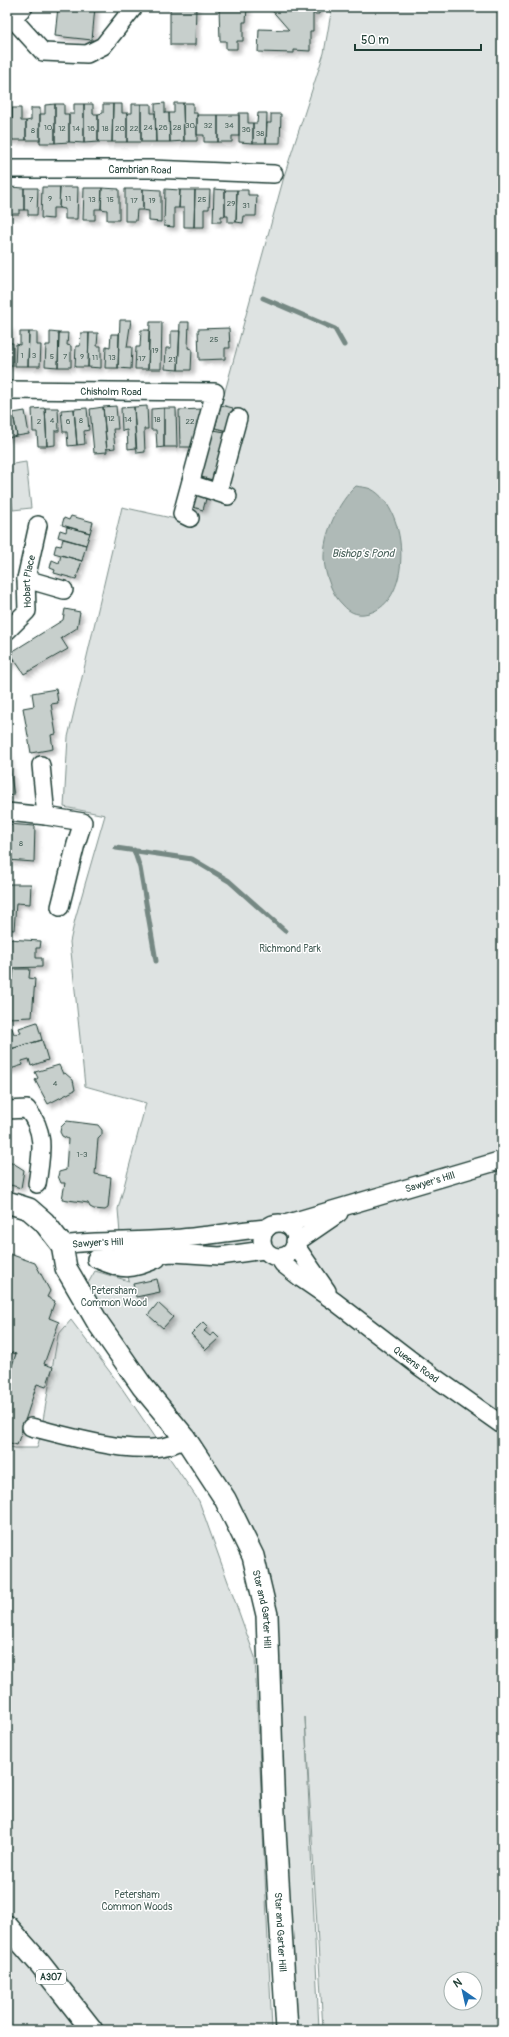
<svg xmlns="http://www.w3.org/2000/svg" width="509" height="2037" font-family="Pangolin,sans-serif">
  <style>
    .green { fill: #dee3e2; stroke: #7e908b; fill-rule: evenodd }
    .water { fill: #afbab7; stroke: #758883 }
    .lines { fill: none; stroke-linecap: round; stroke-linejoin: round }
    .stream { stroke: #758883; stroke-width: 5 }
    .building { fill: #c7cfcc; stroke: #1f3d34; filter: url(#shadow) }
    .minor-casing { stroke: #1f3d34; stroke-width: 20 }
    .major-casing { stroke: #1f3d34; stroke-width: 24 }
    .minor { stroke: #fff; stroke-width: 17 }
    .major { stroke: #fff; stroke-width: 21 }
    .labels { text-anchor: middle; stroke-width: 3; stroke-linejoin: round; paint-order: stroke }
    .number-label { font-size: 8px; fill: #49625a }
    .shield { fill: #fff; stroke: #627771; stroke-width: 1 }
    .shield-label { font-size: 9px; font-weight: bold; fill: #1f3d34 }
    .street-label { font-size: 10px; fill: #1f3d34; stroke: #fff }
    .park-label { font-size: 10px; fill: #455e57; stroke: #fff }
    .water-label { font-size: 11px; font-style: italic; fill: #4a625b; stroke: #fff }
  </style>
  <defs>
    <filter id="shadow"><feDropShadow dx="3.5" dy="3.5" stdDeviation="2" flood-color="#0004"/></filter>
  </defs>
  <rect width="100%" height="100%" fill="#fff"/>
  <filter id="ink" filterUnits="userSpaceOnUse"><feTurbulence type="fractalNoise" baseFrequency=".025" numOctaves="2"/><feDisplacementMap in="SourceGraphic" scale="8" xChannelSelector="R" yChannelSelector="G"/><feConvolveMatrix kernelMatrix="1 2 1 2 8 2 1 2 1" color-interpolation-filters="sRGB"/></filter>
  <g filter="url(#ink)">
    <path class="green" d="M332 7H502V2030H323L305 1717 319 2030H294L259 1550 114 1332 87 1285 95 1271 129 1281 120 1234 118 1209 146 1103 85 1086 70 942 75 919 105 815 64 807 68 737 122 507 189 522 285 173 324 53ZM451 1979H475V2003H451Z
      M26 462 31 508 13 510 7 465Z
      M71 1320 119 1384 199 1501 255 1657 272 2030H14L7 2019V1446L15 1448H37L40 1437 58 1335Z
      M7 1351 16 1354 7 1380Z"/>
    <path class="water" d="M356 486C360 487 366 487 371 489 410 509 414 608 364 614 356 615 349 612 343 605 332 595 325 575 324 559 323 535 338 502 356 486Z"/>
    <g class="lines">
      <path class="stream" d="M263 298 335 329 344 345
        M116 848 192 859 229 881 285 931
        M134 850 140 868 156 961"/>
    </g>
    <path class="building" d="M58 7H95L92 40 55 36Z
      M170 7H196L195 45H170Z
      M219 7H247L246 22H243V41H237V49H226V41H220Z
      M269 7H320L319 14H313V31H310V51L294 50V53L258 52 259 29 289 30Z
      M165 103V113H169L170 142H156L155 104Z
      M174 103H183L184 141 170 142 169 113H174Z
      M183 103H193V113H197V141H184Z
      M55 104H64V114H69V142L55 143Z
      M55 104V143H40V114H45V105Z
      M74 104H84V143L69 142V114H74Z
      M84 104H93V114H98V142L84 143Z
      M103 104H113L112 142H98V114L103 113Z
      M113 104H122V113H127V142H112Z
      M132 104H141V142H127V113H132Z
      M141 104H151V113H155L156 142H141Z
      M7 108H12V140H7Z
      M12 108H21V121H26V140H12Z
      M31 108H40V140H26V121L31 120Z
      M239 113H248V123H253V143L239 142Z
      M258 113H267L266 143H253V123H257Z
      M271 114H281L280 143H266L267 123H271Z
      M197 115H218V142H204V135H197Z
      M218 115H239V136H232V142H218Z
      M7 187H10L9 214H7Z
      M10 187 24 188V210H19V214H9Z
      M42 187H60L59 208H53V219L41 218Z
      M60 187H78L77 219H65V209L59 208Z
      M24 188H38L37 215H28V210H24Z
      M84 188H102L101 209H95V220H83Z
      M102 188 119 189V220H107V210L101 209Z
      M125 189H143V210H137L136 221H125Z
      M143 189 161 190V222L149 221V211L143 210Z
      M165 189 180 190 179 208H174V227L164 226Z
      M214 189 225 190V216H221V222H213Z
      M180 190H195L194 227H184V208H179Z
      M195 190H210L209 209H204V227H194Z
      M225 190H237L236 222H228V216H225Z
      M237 190H248V195H257L256 216H244L243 223 236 222Z
      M120 320H131L127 347H132L131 369 118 368Z
      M150 322H162L161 369H148Z
      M180 322H189L188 348 192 349 191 370H178Z
      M7 328H10V343H13V366H7Z
      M229 328 230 348H225V359L199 360 198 329Z
      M141 330H149L148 369H135L136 347H140Z
      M171 331H180L178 370 165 369 166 348H171Z
      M20 332H29L28 366H15L16 344 20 345Z
      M29 332H37V345H41L40 366H28Z
      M50 332 59 333 58 367 45 366 46 345H50Z
      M59 333H68L67 345 71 346V367H58Z
      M81 333H89L88 367H75L76 346H80Z
      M89 333H98L97 346H101V368L88 367Z
      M111 334H119L118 368H105L106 346 110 347Z
      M221 405 233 408 228 431 215 428Z
      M116 406 118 429H113L115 448 107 449 103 407Z
      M147 406 148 429H144L145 452 137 453 134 407Z
      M103 407 107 452 94 453 90 409Z
      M134 407 136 448 128 449 127 430 122 431 121 408Z
      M45 408H58L59 431H55V445L47 446Z
      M45 408 47 446H38L37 432H33L32 409Z
      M87 408 89 430 84 431 85 444 77 445 74 409Z
      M164 408H176L177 447H164Z
      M164 408V447L157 448 156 430H151V409Z
      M74 409 77 445 68 446 67 432H63L61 410Z
      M201 409 202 432 195 433 196 447H180L179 410Z
      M25 411 29 434 17 436 13 413Z
      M13 413 17 436 7 438V414Z
      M214 430 230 433 217 481 201 477Z
      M197 493 207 495 203 510 193 507Z
      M71 516 93 522 90 533 62 525 64 518 69 520Z
      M67 527 90 533 86 545 58 537 60 530 66 532Z
      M63 539 86 545 82 561 54 553 56 545 61 546Z
      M61 555 82 561 76 579 54 573 55 570 50 568 52 560 59 563Z
      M65 609 80 612 77 628 61 638 68 649 24 674 10 653 63 620Z
      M7 654H11L15 660 8 662 9 666 7 667Z
      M56 689 58 703 51 704 56 734 51 735 53 749 31 753 23 708 34 706 32 693Z
      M7 751 14 795 7 796Z
      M7 824 35 826 34 862 7 860Z
      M7 884H31L30 904 16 903 14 930 7 929Z
      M7 939 41 941 40 948H36V958H42V967L7 968Z
      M14 969H30L29 978 35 979 32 1017 7 1018V979H13Z
      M37 1022 42 1040 7 1050V1030L12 1028 14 1034 21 1033 19 1028Z
      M42 1040 48 1060 31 1066 29 1059 22 1061 23 1065 7 1070V1050Z
      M59 1065 63 1074 65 1073 73 1080 75 1090 48 1104 35 1080 38 1078 35 1072Z
      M67 1121 98 1125 102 1130V1135L98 1139 95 1174 111 1177 108 1208 105 1210 94 1209 90 1207 88 1203 62 1199 65 1183H61L58 1176 59 1172 66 1170 68 1139 62 1136 60 1132 61 1127Z
      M7 1163H13L24 1170 21 1188 7 1184Z
      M7 1253 35 1263 50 1291 47 1297 55 1301 49 1318 59 1322 44 1364 53 1367 46 1387 37 1384 17 1445 7 1442V1380L16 1354 7 1351Z
      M157 1279 160 1292 136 1297 133 1284Z
      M158 1303 173 1317 163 1328 148 1315Z
      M203 1322 208 1327 204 1331 210 1336 214 1333 219 1338 206 1350 191 1334Z"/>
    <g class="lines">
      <defs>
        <g id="minor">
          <path d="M13 19 43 52 87 54 103 46 134 7"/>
          <path d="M7 23 24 7"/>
          <path id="s1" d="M7 169H151L274 174"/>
          <path id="s2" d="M7 390 215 392 182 514 190 518"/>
          <path d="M191 484 228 496"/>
          <path d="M218 492 238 418"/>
          <path d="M26 579 64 590"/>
          <path id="s3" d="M7 631 27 611 26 579 38 525"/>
          <path d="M41 765 46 816"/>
          <path d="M7 812 46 816 83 822 76 844 60 907"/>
          <path d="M7 1110 27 1109C47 1132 41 1156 37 1184"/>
          <circle cx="279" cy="1240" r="17"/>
          <path id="s4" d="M285 1224 502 1160"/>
          <path d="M295 1241 304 1237 339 1213"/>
          <path id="s5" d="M62 1245C97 1240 133 1242 169 1239 202 1237 234 1231 267 1228"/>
          <path d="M294 1247 300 1252 327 1291"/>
          <path id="s6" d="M279 1258 283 1264 302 1279 334 1301 420 1367 502 1425"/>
          <path d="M96 1259 173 1253 220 1256 264 1250"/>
          <path d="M99 1260C126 1272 131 1269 157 1259"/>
          <path d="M31 1427C69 1436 152 1463 185 1438"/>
        </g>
        <g id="major">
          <path id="s7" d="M7 1202 29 1209 44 1222 62 1245 66 1268 98 1323 142 1386 185 1438 225 1499 253 1556 267 1615 274 1814 287 2030"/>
          <path d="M7 1926 41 1965 92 2030"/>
        </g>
      </defs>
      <use href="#minor" class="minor-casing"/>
      <use href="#major" class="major-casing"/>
      <use href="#minor" class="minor"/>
      <use href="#major" class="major"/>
    </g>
  </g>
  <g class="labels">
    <g class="number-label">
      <text x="190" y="128">30</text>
      <text x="208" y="128">32</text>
      <text x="229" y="128">34</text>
      <text x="48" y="130">10</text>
      <text x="148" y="130">24</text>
      <text x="163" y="130">26</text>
      <text x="177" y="130">28</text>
      <text x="62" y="131">12</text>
      <text x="76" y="131">14</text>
      <text x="91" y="131">16</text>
      <text x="105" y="131">18</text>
      <text x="120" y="131">20</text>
      <text x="134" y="131">22</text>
      <text x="246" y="132">36</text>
      <text x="33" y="133">8</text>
      <text x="260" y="136">38</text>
      <text x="50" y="201">9</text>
      <text x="68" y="201">11</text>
      <text x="31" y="202">7</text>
      <text x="92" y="202">13</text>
      <text x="110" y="202">15</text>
      <text x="202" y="202">25</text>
      <text x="134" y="203">17</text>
      <text x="152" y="203">19</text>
      <text x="231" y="206">29</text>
      <text x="246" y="208">31</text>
      <text x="214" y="342">25</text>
      <text x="155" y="353">19</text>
      <text x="22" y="358">1</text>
      <text x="34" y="358">3</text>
      <text x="52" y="359">5</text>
      <text x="65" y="359">7</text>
      <text x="82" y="359">9</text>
      <text x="95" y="360">11</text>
      <text x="112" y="360">13</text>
      <text x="142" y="361">17</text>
      <text x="172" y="362">21</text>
      <text x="111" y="421">12</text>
      <text x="128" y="422">14</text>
      <text x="157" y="422">18</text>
      <text x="52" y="423">4</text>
      <text x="81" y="423">8</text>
      <text x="39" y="424">2</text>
      <text x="68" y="424">6</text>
      <text x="190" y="424">22</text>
      <text x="21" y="846">8</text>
      <text x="55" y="1086">4</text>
      <text x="82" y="1157">1-3</text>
    </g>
    <rect class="shield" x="36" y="1970" width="30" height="14" rx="3"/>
    <g class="shield-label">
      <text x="51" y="1980">A307</text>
    </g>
    <g class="street-label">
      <text dy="4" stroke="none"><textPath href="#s1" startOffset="133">Cambrian Road</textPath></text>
      <text dy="4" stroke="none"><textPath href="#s2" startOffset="104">Chisholm Road</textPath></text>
      <text dy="4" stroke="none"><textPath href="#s3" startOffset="58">Hobart Place</textPath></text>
      <text dy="4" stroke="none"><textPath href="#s4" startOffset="151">Sawyer's Hill</textPath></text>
      <text dy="4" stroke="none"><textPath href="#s5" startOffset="36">Sawyer's Hill</textPath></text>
      <text dy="4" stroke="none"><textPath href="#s6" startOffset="174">Queens Road</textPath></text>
      <text dy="4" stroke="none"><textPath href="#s7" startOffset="494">Star and Garter Hill</textPath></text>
      <text dy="4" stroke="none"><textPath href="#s7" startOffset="818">Star and Garter Hill</textPath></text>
    </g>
    <g class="park-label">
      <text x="290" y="952">Richmond Park</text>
      <text x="114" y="1294">Petersham<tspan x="114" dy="12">Common Wood</tspan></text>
      <text x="137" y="1898">Petersham<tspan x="137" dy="12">Common Woods</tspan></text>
    </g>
    <g class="water-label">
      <text x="363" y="557">Bishop's Pond</text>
    </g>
  </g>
  <rect width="509" height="2037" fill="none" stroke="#fff" stroke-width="24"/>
  <rect x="12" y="12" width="485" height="2013" fill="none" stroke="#1f3d34" stroke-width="1.5" filter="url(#ink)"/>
  <g transform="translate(463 1991) rotate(326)"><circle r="19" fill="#ffffff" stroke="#a5b1ae"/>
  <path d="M0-3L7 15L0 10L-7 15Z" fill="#1f6fb2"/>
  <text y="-6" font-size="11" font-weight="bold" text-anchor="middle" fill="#1f3d34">N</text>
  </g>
  <path d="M355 44v6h126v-6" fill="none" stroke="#1f3d34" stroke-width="2"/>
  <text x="361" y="44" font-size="12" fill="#1f3d34" stroke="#ffffff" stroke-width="3" paint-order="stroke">50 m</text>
</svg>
